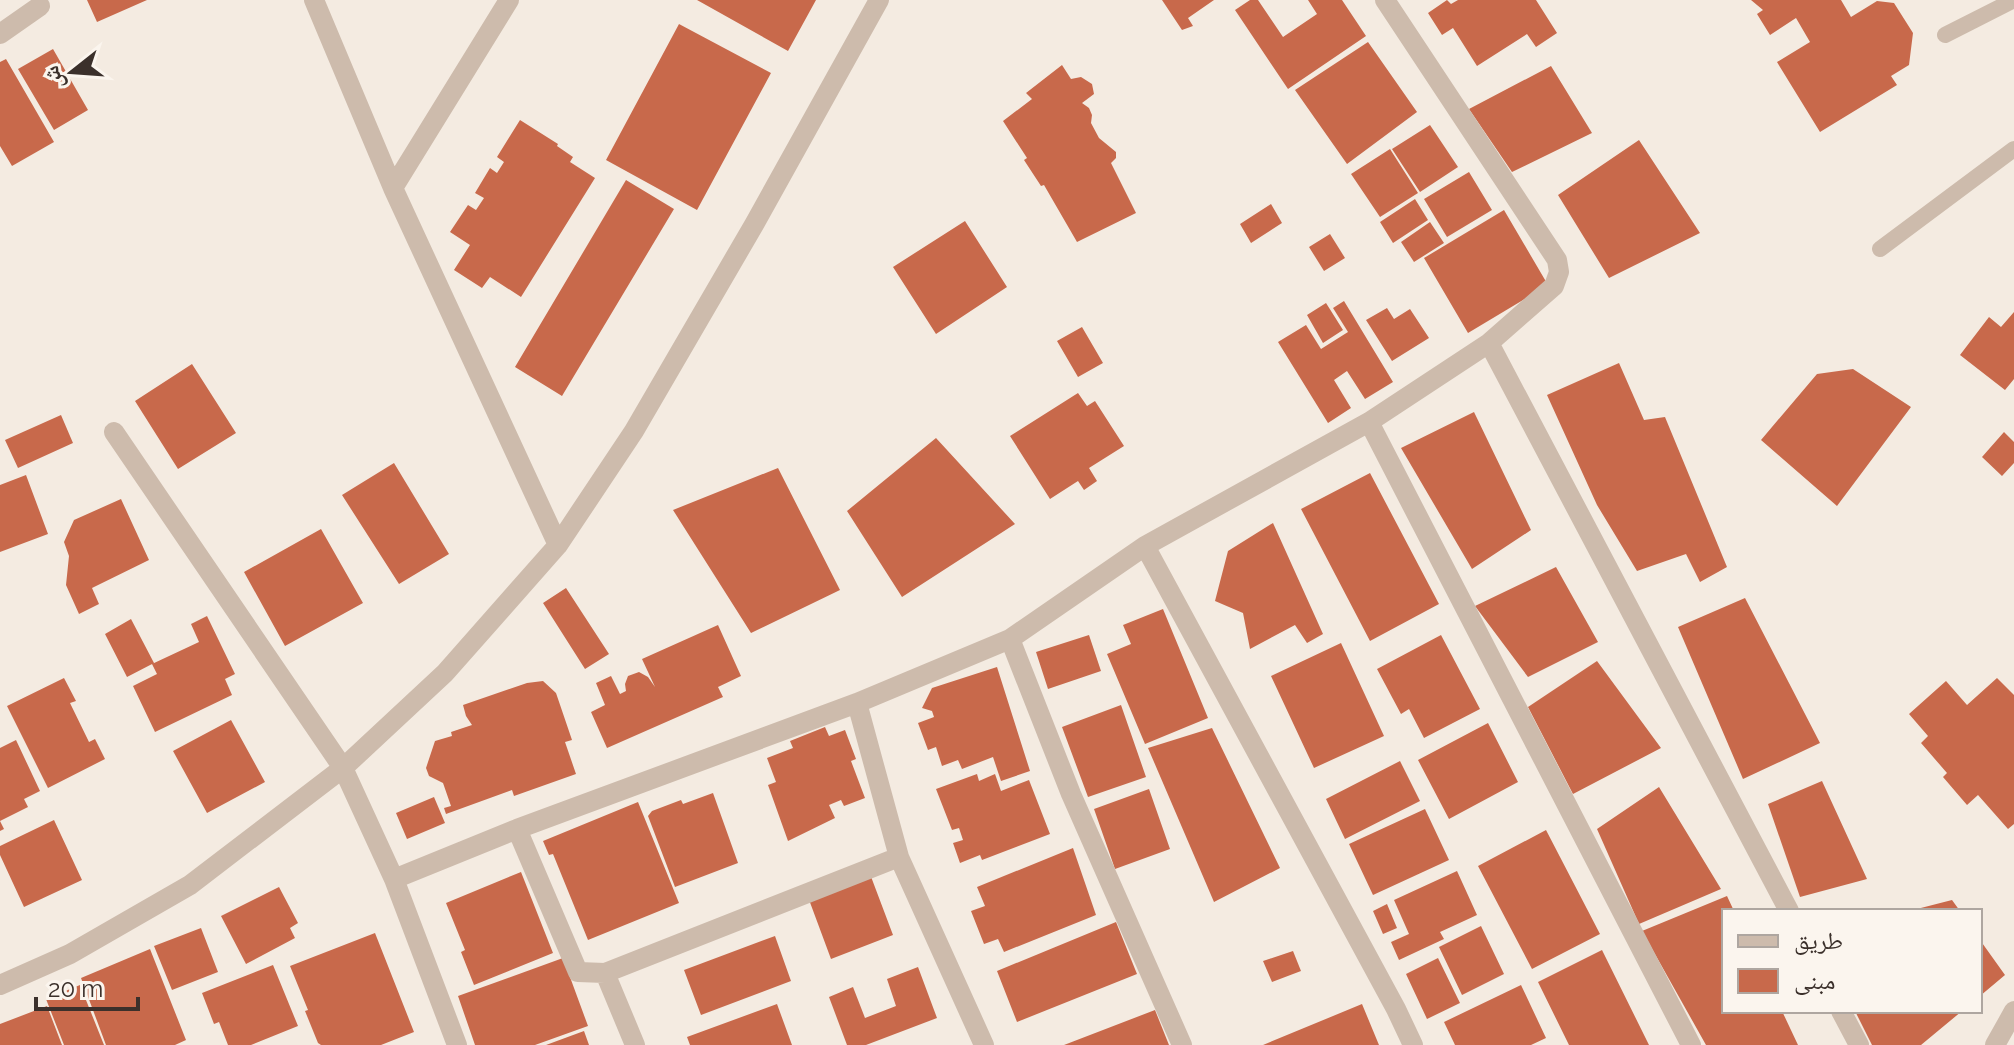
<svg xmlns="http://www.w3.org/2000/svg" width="2014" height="1045" font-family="Raleway,'Noto Naskh Arabic',sans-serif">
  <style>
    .building { fill: #c8694b }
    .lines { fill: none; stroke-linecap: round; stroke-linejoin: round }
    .service { stroke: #cdbbac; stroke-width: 16 }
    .minor { stroke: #cdbbac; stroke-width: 20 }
  </style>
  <rect width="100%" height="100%" fill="#f4ebe1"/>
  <path class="building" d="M87 0H147L97 22Z
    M697 0H816L788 51Z
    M1162 0H1214L1188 18 1193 26 1182 30Z
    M1250 0H1258L1283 37 1317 14 1308 0H1342L1366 36 1288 89 1235 10Z
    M1447 0 1451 4 1458 0H1536L1557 33 1536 47 1527 34 1477 66 1453 28 1442 35 1428 13Z
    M1751 0H1841L1851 17 1877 1 1894 3 1913 33 1909 65 1891 76 1897 85 1820 132 1777 62 1810 42 1796 18 1770 35 1757 14 1763 10Z
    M679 24 771 73 697 210 606 160Z
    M1368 42 1417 112 1347 164 1295 90Z
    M53 49 88 110 54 130 18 69Z
    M6 59 54 142 12 166 0 146V62Z
    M1062 65 1071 79 1081 77 1092 84 1094 94 1082 103 1089 108 1092 115 1091 123 1099 138 1116 152V158L1111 163 1136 213 1077 242 1044 185 1041 186 1024 160 1027 158 1003 121 1032 99 1026 93Z
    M1551 66 1592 133 1512 172 1469 109Z
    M520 120 558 144 557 146 573 157 570 162 595 178 521 297 490 277 482 288 454 270 470 245 450 232 468 205 476 210 484 198 475 193 490 168 497 173 504 162 497 157Z
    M1430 125 1458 167 1420 192 1392 149Z
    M1639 140 1700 233 1609 278 1558 195Z
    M1390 149 1418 193 1380 217 1351 174Z
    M1469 172 1492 210 1447 237 1424 199Z
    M626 180 674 209 562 396 515 367Z
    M1415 199 1428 220 1393 243 1380 222Z
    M1271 204 1282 223 1251 243 1240 224Z
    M1504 210 1548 285 1468 333 1424 258Z
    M965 221 1007 287 936 334 893 267Z
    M1430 222 1444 243 1414 262 1401 242Z
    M1330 234 1345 258 1324 271 1309 247Z
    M1344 301 1393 382 1365 399 1347 371 1334 380 1351 408 1328 423 1278 342 1306 325 1321 349 1348 332 1333 308Z
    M1326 303 1343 330 1323 343 1307 315Z
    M1387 308 1394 319 1410 309 1429 338 1392 361 1366 320Z
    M2014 312V379L2005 390 1960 355 1989 317 2001 327Z
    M1082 327 1103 363 1078 377 1057 341Z
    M1619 363 1644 420 1665 417 1727 567 1700 582 1686 554 1637 571 1597 505 1547 395Z
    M192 364 236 433 178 469 135 401Z
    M1853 369 1911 407 1837 506 1761 440 1817 374Z
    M1078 393 1087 406 1095 401 1124 446 1089 468 1097 481 1084 490 1078 481 1050 499 1010 436Z
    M1474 412 1531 530 1472 569 1401 448Z
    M61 415 73 443 18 468 5 440Z
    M2004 432 2014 442V463L2002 476 1982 457Z
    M936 438 1015 524 902 597 847 511Z
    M394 463 449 554 399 584 342 495Z
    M778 468 840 590 751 633 673 510Z
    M1370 473 1439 604 1370 641 1301 509Z
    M26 475 48 534 0 552V485Z
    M121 499 149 560 92 588 99 604 79 614 66 585 69 556 64 542 74 520Z
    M1273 523 1323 634 1307 643 1295 625 1250 649 1243 613 1215 601 1228 551Z
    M321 529 363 603 285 646 244 572Z
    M1556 567 1598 642 1528 677 1475 606Z
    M566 588 609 654 585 669 543 603Z
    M1745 598 1820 743 1743 779 1678 627Z
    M1163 609 1208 718 1145 744 1107 654 1131 644 1123 625Z
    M207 616 235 674 225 679 232 695 155 732 133 686 157 674 152 664 199 642 191 624Z
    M131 619 154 663 127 677 105 634Z
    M718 625 741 676 718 687 723 697 607 748 591 712 605 705 596 683 611 676 620 694 626 691 625 684 628 676 639 672 648 677 655 687 642 659Z
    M1089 635 1101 671 1048 689 1036 652Z
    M1441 635 1480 709 1424 738 1409 709 1401 714 1377 669Z
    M1341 643 1384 736 1314 768 1271 676Z
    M1597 661 1661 748 1573 794 1528 707Z
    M997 667 1030 771 1001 781 993 757 962 769 958 760 942 766 936 747 928 750 918 723 934 717 932 711 922 708 932 688Z
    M64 678 76 701 70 703 89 742 95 739 105 759 48 788 7 706Z
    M1997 678 2014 695V824L2008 829 1978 795 1967 805 1943 777 1947 773 1921 743 1928 736 1909 714 1946 681 1967 705Z
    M543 681 556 693 572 740 565 742 576 774 514 796 512 790 446 814 444 808 451 806 443 783 429 776 426 768 435 741 452 736 451 732 472 725 466 716 463 705 527 683Z
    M1121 705 1146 777 1088 797 1062 727Z
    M231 720 265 782 207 813 173 751Z
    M1488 723 1518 782 1449 819 1418 760Z
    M825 727 829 736 845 730 856 759 851 761 865 798 844 806 841 800 829 805 835 818 788 841 768 785 776 782 767 758 793 748 790 741Z
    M1212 728 1280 868 1214 902 1148 748Z
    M16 740 40 791 24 799 28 807 0 821 4 829 0 831V748Z
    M1400 761 1420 801 1345 839 1326 799Z
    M977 774 979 781 995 774 1001 791 1029 780 1050 834 982 860 980 855 960 863 953 843 963 840 959 828 952 830 936 789Z
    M1822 781 1867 879 1800 897 1768 804Z
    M1659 787 1721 889 1639 924 1597 829Z
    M1149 789 1170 849 1115 869 1094 809Z
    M713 793 738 863 675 887 648 816 652 811 681 800 683 804Z
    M434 797 445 823 407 839 396 813Z
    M638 802 679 903 588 940 553 854 549 855 543 841Z
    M1425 809 1449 860 1373 895 1349 844Z
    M54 820 82 880 24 907 0 855V846Z
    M1546 830 1600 934 1532 969 1478 866Z
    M1073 848 1096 915 1004 952 998 939 984 944 971 911 985 906 977 887Z
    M1457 871 1477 915 1440 932 1444 939 1399 960 1391 942 1409 934 1394 900Z
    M521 872 553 953 474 985 461 952 465 950 446 903Z
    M870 874 893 935 831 959 808 897Z
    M279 887 298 923 290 928 295 938 246 964 221 916Z
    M1727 896 1734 911H1724V1011H1782L1798 1045H1706L1642 931Z
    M1952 900 1960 911H1913V910Z
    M1387 904 1397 928 1383 934 1373 911Z
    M1116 922 1137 974 1017 1022 997 971Z
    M1481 926 1504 974 1462 995 1439 947Z
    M201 928 218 972 172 990 154 946Z
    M375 933 414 1032 381 1045H321L318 1043 305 1011 308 1010 290 966Z
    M775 936 791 981 701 1015 684 970Z
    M1980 940 2005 975 1980 996Z
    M150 949 186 1040 175 1045H106L81 978Z
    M1602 950 1649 1045H1569L1538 982Z
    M1293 951 1301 971 1272 982 1263 961Z
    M563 958 588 1026 535 1045H475L458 996Z
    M1438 958 1460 1003 1427 1019 1406 974Z
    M273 965 298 1026 251 1045H228L219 1022 214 1024 202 993Z
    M918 967 937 1018 866 1045H847L829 997 853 987 865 1018 896 1006 887 979Z
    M80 985 104 1045H64L46 999Z
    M1521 985 1546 1038 1531 1045H1455L1444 1022Z
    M777 1004 792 1045H690L687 1037Z
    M1362 1004 1379 1045H1263Z
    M47 1006 62 1045H0V1024Z
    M1155 1010 1169 1045H1064Z
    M1855 1011H1962L1921 1045H1872Z
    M584 1031 589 1045H546Z"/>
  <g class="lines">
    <path class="service" d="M1945 35 2014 0
      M1880 249 2014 149"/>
    <path class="minor" d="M314 0 393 188 558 545
      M0 34 40 6
      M393 188 509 0
      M1489 343 1789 911
      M1369 422 1691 1045
      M114 432 343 768 394 879 457 1045
      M1145 546 1396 1009 1413 1045
      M1010 639 1071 794 1182 1045
      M857 703 899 857 984 1045
      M517 829 578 972 605 973 635 1045
      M394 879 517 829 857 703 1010 639 1145 546 1369 422 1489 343 1554 286 1559 272 1557 260 1385 0
      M605 973 899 857
      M0 985 70 954 190 885 343 768 445 673 558 545 634 431 755 223 879 0
      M1841 1011 1859 1045
      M1995 1045 2014 1011"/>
  </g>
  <rect x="1722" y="909" width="260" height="104" fill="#fbf5ee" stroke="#aea6a0" stroke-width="2"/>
  <rect x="1738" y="935" width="40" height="12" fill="#cdbbac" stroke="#aea6a0" stroke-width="2"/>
  <text x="1794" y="949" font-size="24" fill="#3b302b">طريق</text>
  <rect x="1738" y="969" width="40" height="24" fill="#c8694b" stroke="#aea6a0" stroke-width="2"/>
  <text x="1794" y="989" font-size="24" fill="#3b302b">مبنى</text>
  <g transform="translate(72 72) rotate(253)" stroke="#fbf5ee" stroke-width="6" paint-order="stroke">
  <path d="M0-6L14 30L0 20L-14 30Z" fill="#3b302b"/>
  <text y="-12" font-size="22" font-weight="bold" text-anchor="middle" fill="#3b302b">ش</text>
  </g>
  <path d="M36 997v12h102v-12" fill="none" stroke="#3b302b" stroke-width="4"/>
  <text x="48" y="997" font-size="24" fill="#3b302b" stroke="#fbf5ee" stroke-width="6" paint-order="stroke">20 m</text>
</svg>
